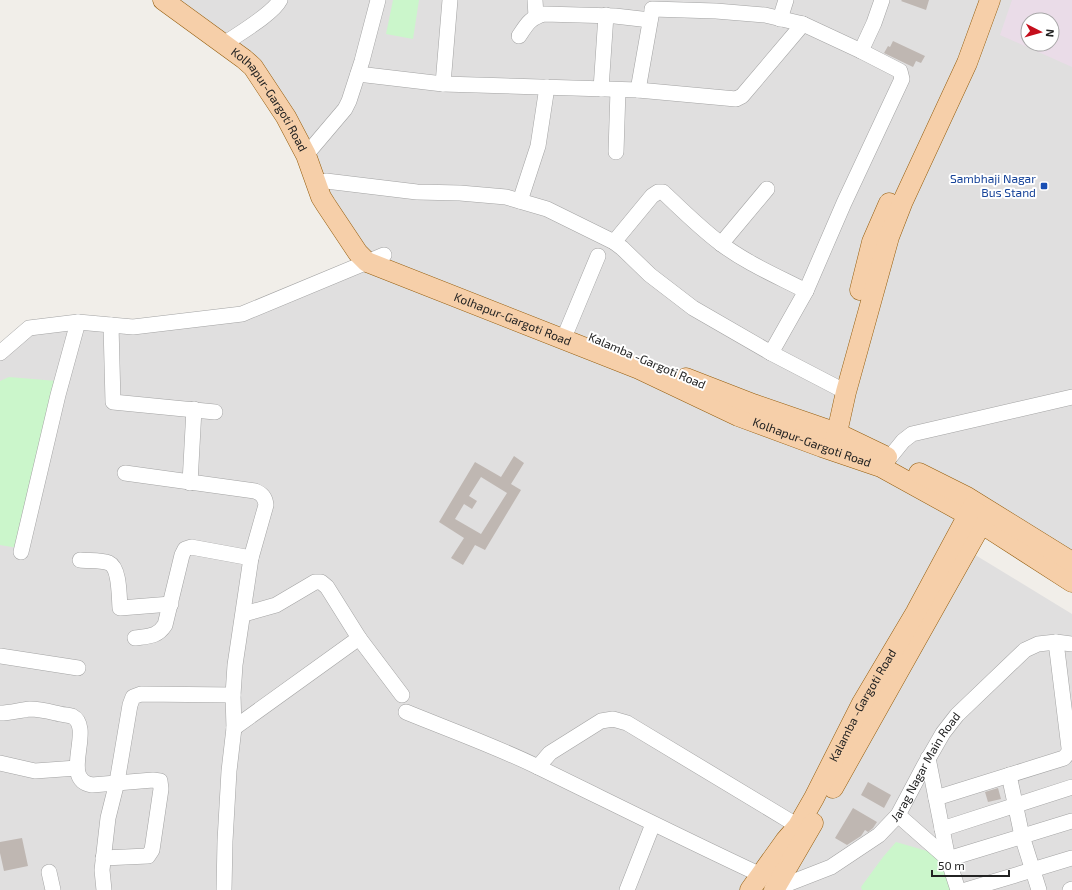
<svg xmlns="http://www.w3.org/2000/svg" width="1072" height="890" font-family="'Exo 2',sans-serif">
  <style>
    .residential { fill: #e0dfdf; fill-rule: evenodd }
    .industrial { fill: #eadce8; fill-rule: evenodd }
    .park { fill: #cbf6cb }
    .building { fill: #bfb7b2; fill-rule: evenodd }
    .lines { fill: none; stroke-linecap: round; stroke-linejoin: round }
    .minor-casing { stroke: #a3a3a3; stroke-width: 16 }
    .major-casing { stroke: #945c0b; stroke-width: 21 }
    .minor { stroke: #fff; stroke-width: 15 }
    .major { stroke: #f6cfa9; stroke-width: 20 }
    .transit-dot { fill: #1a4fb4; stroke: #fff; stroke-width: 1.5 }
    .labels { text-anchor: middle; stroke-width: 4; stroke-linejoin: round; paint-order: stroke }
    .street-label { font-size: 12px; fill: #222; stroke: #fff }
    .transit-label { font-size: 12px; fill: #164399; stroke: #fff; text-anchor: end }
  </style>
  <rect width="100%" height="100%" fill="#f1eee9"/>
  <path class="residential" d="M163 0H1072V585L968 515 954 542 1072 614V890H0V353L29 328 242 314 366 262 253 67ZM1028 20H1052V44H1028Z"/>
  <path class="industrial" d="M1012 0H1072V67L1000 35ZM1028 20H1052V44H1028Z"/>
  <path class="park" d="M393 0H419L413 39 386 34Z
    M9 377 57 381 18 548 0 545V381Z
    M896 842 941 855 952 890H862L861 887 883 857Z"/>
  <path class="building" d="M902 0H929L926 10 901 1Z
    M893 41 925 56 921 63 916 61 913 67 884 53 888 46 890 47Z
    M514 456 524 463 511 484 521 490 485 550 475 545 463 565 451 558 464 538 439 522 475 462 501 477ZM481 477 507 493 481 534 455 519 464 504 472 509 477 501 469 496Z
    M868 782 891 795 884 808 861 795Z
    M998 788 1001 799 988 802 985 792Z
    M853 808 877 822 873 828 868 832 865 830 861 836 847 845 835 838Z
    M22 838 28 866 4 871 0 853V842Z"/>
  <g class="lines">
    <defs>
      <g id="minor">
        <path d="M535 0 536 16"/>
        <path d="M652 9 716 11 765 15 803 24"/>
        <path d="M780 19 786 0"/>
        <path d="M519 36C527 24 530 18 544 14L615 16 650 20"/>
        <path d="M224 44C238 34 273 14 280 0"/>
        <path d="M861 51 874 23 882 0"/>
        <path d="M358 74 443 84 638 90 736 99 742 96 803 24 861 51 900 71 902 79 844 203 806 291 771 353 846 392"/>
        <path d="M443 84 450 0"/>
        <path d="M601 89 606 15"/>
        <path d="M638 90 652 11"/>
        <path d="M616 152 618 90"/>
        <path d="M306 155 345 109 349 101 362 61 378 0"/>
        <path d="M326 181 417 192 460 193 506 197 547 209 614 242 622 248 650 275 693 308 771 353"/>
        <path d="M520 201 538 146 547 87"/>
        <path d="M614 242 652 196 658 192H663C682 210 700 228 720 243 746 263 777 276 806 291"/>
        <path d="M721 244 767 189"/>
        <path d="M111 325 113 402 215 412"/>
        <path d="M563 340 598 256"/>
        <path d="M0 353 29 328 78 322 133 327 242 314 384 255"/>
        <path d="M882 467 903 441 912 434 1072 397"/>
        <path d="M125 473 255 491C262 494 265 497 266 505L251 558 235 665 233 695 234 728 229 771 225 841 224 890"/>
        <path d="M190 483 194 409"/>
        <path d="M21 552 58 395 78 322"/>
        <path d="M80 560C89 561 101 560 109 563 120 568 119 597 120 608L171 604"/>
        <path d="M244 614 276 605 315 582H321L327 587 359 638 402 695"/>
        <path d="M135 638C149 636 157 637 165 625L182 555 185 549 191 547 251 558"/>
        <path d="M0 656 78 668"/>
        <path d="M406 712C450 730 495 746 538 767 612 803 686 840 761 875"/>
        <path d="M0 713C10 713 20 710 30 709 40 709 51 712 60 714 64 715 69 715 72 716 95 728 59 780 92 785L153 780 160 781 161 789 152 850 148 856 103 858"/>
        <path d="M234 728 359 638"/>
        <path d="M928 758 948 859 958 890"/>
        <path d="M0 763 35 771 77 768"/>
        <path d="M538 767 550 753 601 721 613 719 627 723 798 826"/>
        <path d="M1009 775 1022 836 1039 890"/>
        <path d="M936 798 1064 758 1069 752V748L1056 642"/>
        <path d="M898 815 948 859 1072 821"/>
        <path d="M942 829 1072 787"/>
        <path d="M49 872 53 890"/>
        <path d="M104 890 102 870 108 818 117 782 130 705 133 697 141 694 233 695"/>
        <path d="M627 890 653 824"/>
        <path id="s1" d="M772 890 831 867 879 835 898 815 924 766 943 733 957 715 1025 650 1038 644 1056 642 1072 644"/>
        <path d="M966 890 1072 858"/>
        <path d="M1070 890 1072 889"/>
      </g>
      <g id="major">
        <path id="s2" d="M163 0 244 59 253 67 286 117 306 155 321 197 326 205 358 253 367 262 639 369 738 416 822 447 881 467 968 515 1072 582"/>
        <path d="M860 290 872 242 889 203"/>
        <path d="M686 378 753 404 837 433 887 457"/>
        <path d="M834 446 846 392 889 237 903 201 967 63 990 0"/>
        <path d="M919 473 967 497 1072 562"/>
        <path d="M833 788 988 512"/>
        <path id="s3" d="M750 890 785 841 798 826 814 798 862 703 916 612 974 504"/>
        <path d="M774 890 813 823"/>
      </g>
    </defs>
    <use href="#minor" class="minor-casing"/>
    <use href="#major" class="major-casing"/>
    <use href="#minor" class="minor"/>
    <use href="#major" class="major"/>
  </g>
  <rect class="transit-dot" x="1040" y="182" width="8" height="8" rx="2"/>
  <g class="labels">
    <g class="street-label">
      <text dy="4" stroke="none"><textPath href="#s2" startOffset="148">Kolhapur-Gargoti Road</textPath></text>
      <text dy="4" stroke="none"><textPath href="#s2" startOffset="496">Kolhapur-Gargoti Road</textPath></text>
      <text transform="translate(647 361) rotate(23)" y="4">Kalamba -Gargoti Road</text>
      <text dy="4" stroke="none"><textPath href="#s2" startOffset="820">Kolhapur-Gargoti Road</textPath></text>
      <text dy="4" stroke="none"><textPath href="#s3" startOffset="217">Kalamba -Gargoti Road</textPath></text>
      <text dy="4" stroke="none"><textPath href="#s1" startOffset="204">Jarag Nagar Main Road</textPath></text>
    </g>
    <g class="transit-label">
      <text x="1036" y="183">Sambhaji Nagar<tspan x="1036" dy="14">Bus Stand</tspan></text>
    </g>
  </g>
  <g transform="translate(1040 32) rotate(96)"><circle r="19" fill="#ffffff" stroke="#a7a7a7"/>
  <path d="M0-3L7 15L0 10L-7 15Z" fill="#c50e1c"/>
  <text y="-6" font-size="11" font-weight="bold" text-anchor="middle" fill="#222222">N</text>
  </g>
  <path d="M932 870v6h77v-6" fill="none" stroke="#222222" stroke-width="2"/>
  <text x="938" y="870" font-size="12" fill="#222222" stroke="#ffffff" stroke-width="3" paint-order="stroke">50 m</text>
</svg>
